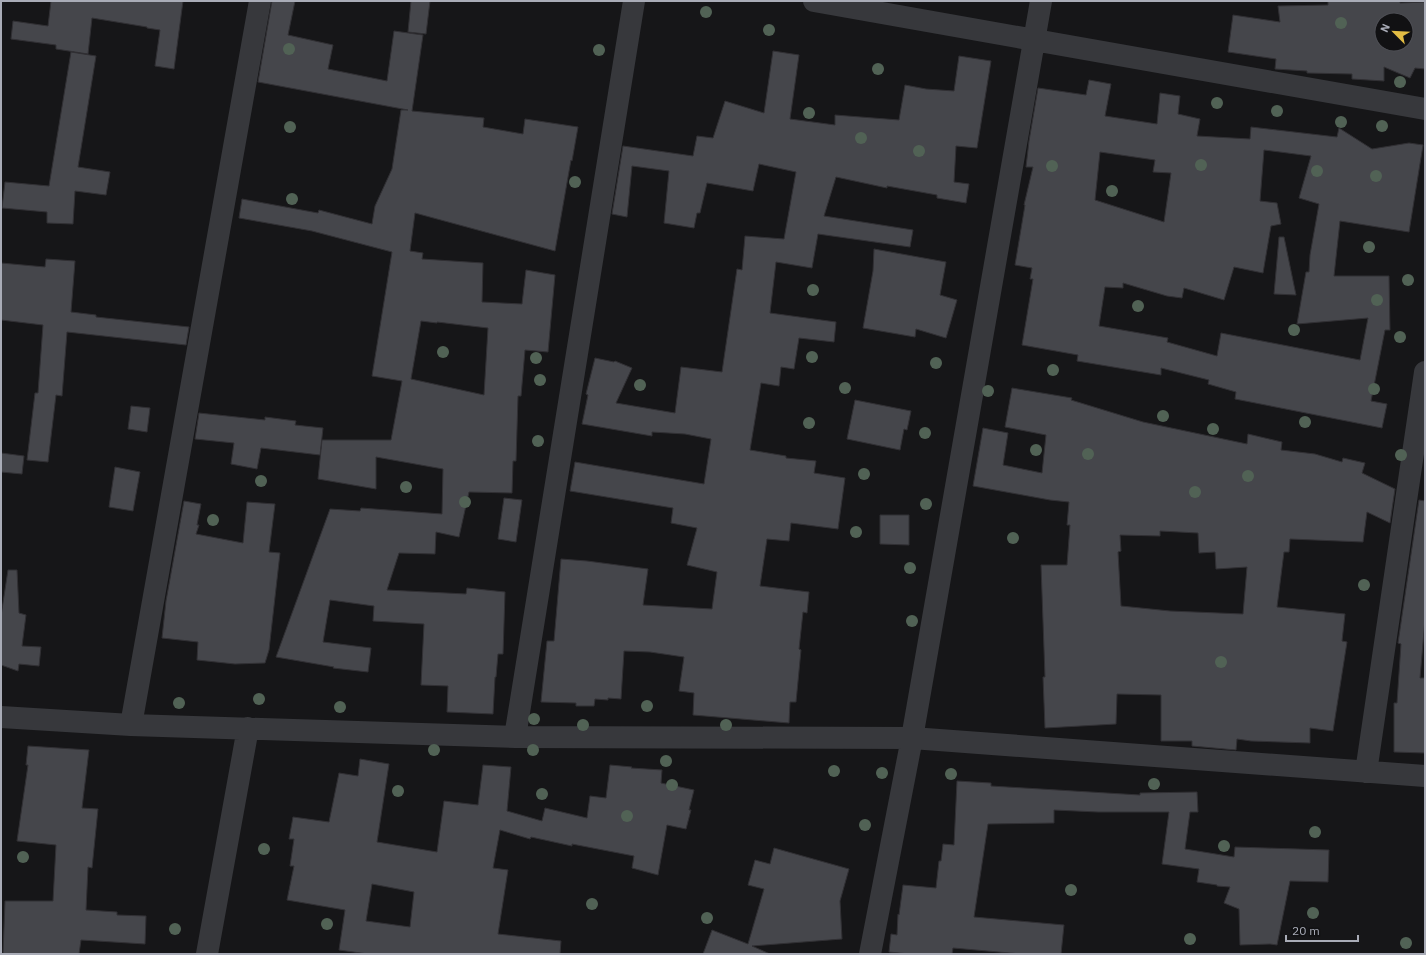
<svg xmlns="http://www.w3.org/2000/svg" width="1426" height="955" font-family="'IBM Plex Sans',sans-serif">
  <style>
    .building { fill: #45464b; stroke: #313034; fill-rule: evenodd }
    .lines { fill: none; stroke-linecap: round; stroke-linejoin: round }
    .minor { stroke: #37383c; stroke-width: 22 }
    .tree { fill: #516255 }
  </style>
  <rect width="100%" height="100%" fill="#161618"/>
  <path class="building" d="M51 1H183L174 69 155 66 160 30 147 28V27L92 18 88 54 56 49V45L11 39 13 21 48 26Z
    M272 1H295L288 35 333 45 328 69 387 81 394 31 423 35 412 111 484 118 483 127 523 134 525 119 578 127 572 161 571 160 555 251 415 213 410 251 423 253 422 259 483 263 482 302 522 304 526 270 555 275 548 352 525 350 521 396H518L516 461H513L512 493 469 492 459 537 436 532 435 554 399 553 387 590 466 594 467 588 505 592 503 654H498L496 677H495L493 714 447 712 448 686 421 685 424 624 373 621 374 606 330 600 323 642 371 648 368 672 333 668 334 667 276 657 330 509 360 511 361 508 442 514 443 469 376 457V489L318 479 322 440H391L402 381 372 376 392 252 312 231 239 218 242 199 318 213 319 210 372 224 375 206 392 169 401 110H408L258 82ZM421 321 437 323V322L488 328 484 395 411 379Z
    M411 1H430L426 34 408 32Z
    M1328 1H1400V3L1425 2V69L1415 68 1410 78 1384 67V81L1352 79V74L1307 73V71L1275 69 1276 59 1228 52 1233 15 1280 22 1278 6 1328 5ZM1382 20H1406V44H1382Z
    M773 51 799 55 790 119 835 125V115L899 120 905 85 926 89 954 91 959 56 991 61 977 148 956 146 954 182 969 184 966 203 937 198V195L887 186V188L836 177 824 216 913 230 910 247 818 234 812 268 776 262 770 313 836 322 834 342 799 338 794 369 781 367 779 386 761 383 750 450 786 456V458L816 461 814 473 845 478 838 529 791 523 789 541 767 539 760 586 809 592 807 613 803 612 799 649 801 650 796 702H790L789 723 693 715 694 693 679 691 684 657 650 652 624 651 621 699 608 698V700L595 699 594 706H576V703L541 702 547 641H554L561 559 587 561 648 569 643 605 712 609 717 572 687 565 697 528 671 523 673 508 570 491 575 462 704 484 711 439 685 434 652 432V436L582 424 588 395 586 394 595 358 614 362 615 361 632 368 616 403 675 413 681 367 722 372 737 269 742 270 745 236 784 239 796 172 759 164 753 191 707 183 700 213H697L694 228 664 223 669 171 632 166 627 217 612 214 623 146 693 156 697 136 713 138 725 101 764 113Z
    M71 52 96 56 78 167 110 172 106 195 75 191 73 224 47 223V212L2 208 5 182 49 186Z
    M1089 80 1111 84 1105 116 1157 124 1160 93 1180 96 1178 114 1200 119 1197 136 1250 139 1251 127 1337 137 1339 128 1372 149 1409 143 1423 145 1409 232 1340 221 1334 276H1389L1390 330H1385L1371 401 1387 404 1382 428 1235 399 1236 392 1208 384 1209 380 1161 368V375L1077 361 1078 355 1022 345 1033 279H1030L1032 268 1015 265 1025 205H1024L1033 167H1026L1029 141 1038 88 1086 95ZM1264 150 1311 156 1299 198 1319 204 1310 255 1309 272H1306L1297 324 1368 318 1360 360 1221 333 1217 356 1167 342 1168 338 1099 326 1105 287 1123 288V283L1167 296 1182 298 1184 288 1224 300 1234 267 1263 273 1271 226 1281 224 1277 203 1260 201ZM1100 152 1155 160 1153 172 1171 173 1164 222 1095 200Z
    M1279 237H1284L1296 295 1274 294Z
    M874 249 946 262 940 295 957 300 946 338 916 329 915 337 863 328 873 271Z
    M46 259 75 261 71 312 96 315V317L189 327 186 345 67 332 62 396 56 395 48 462 27 460 35 393H38L43 325 1 320V263L45 267Z
    M1012 388 1072 398 1071 400 1143 422 1247 444 1248 434 1282 442 1281 450 1315 454 1342 462 1343 458 1365 463 1362 473 1395 489 1390 523 1367 512 1363 542 1290 539 1289 552H1284L1277 607 1345 614 1342 641 1347 642 1333 731 1310 728V743L1251 741 1237 739 1236 750 1192 746V741H1161V695L1117 694 1116 724 1045 728 1043 677H1045L1041 565H1067L1070 525H1067L1069 502 1050 500 973 486 983 428 1008 433 1003 465 1042 473 1046 435 1005 427ZM1160 531 1198 533 1199 553 1215 552 1216 569 1247 567 1243 614 1170 611 1121 606 1118 552 1121 551 1120 535 1160 536Z
    M855 400 911 411 907 430 904 429 900 450 847 439Z
    M131 406 150 408 147 432 128 429Z
    M199 413 265 420V417L296 421 295 425 323 428 320 455 261 448 257 469 231 464 234 443 195 439Z
    M1 453 24 456 22 474 1 472Z
    M115 467 140 472 133 511 109 507Z
    M504 498 522 500 516 542 498 539Z
    M1419 500 1425 501V619L1420 678H1425V753L1394 752V703H1397L1401 644 1398 643Z
    M184 501 201 504 197 525H199L196 534 243 543 247 502 275 504 269 552 280 553 269 650 265 663 235 664 197 660 198 642 162 638 166 601Z
    M880 515H909V545L880 544Z
    M8 570H17L19 613 26 615 22 646 41 647 39 666 19 664 18 671 1 665V616Z
    M28 746 89 750 82 808 98 809 92 868 88 867 86 910 117 912V915L146 916 145 944 81 940 79 954H3L5 901H53L56 845 17 841 28 765H26Z
    M360 759 389 764 377 842 437 852 444 801 478 805 483 765 511 767 507 811 542 821 545 808 587 818 590 796 606 798 610 765 632 767 631 768 662 770 661 783 694 790 689 810H691L686 829 667 825 658 875 632 868 634 856 572 844V846L531 837 530 839 500 830 493 868 508 870 498 934 561 941 560 954H368L339 950 345 910 287 900 294 866H290L294 839H289L293 817 329 822 339 773 358 776ZM372 884 414 892 410 927 366 921Z
    M957 781 991 783V786L1140 795V793L1197 792 1198 812H1190L1185 849 1234 857 1235 847 1329 850 1328 882 1290 881 1277 945 1270 944 1240 945 1239 909 1224 903 1230 887 1217 886V885L1197 882 1199 869 1162 864 1169 812H1098L1054 810V823L988 824 974 917 1064 925 1061 954H1021L953 948 952 954H909L889 952 891 934 897 935 898 914 899 915 903 885 936 888 939 861H941L943 844 954 845Z
    M774 848 849 869 840 901 842 939 752 946 770 954H703L712 930 748 944 764 889 748 885 755 860 770 864Z"/>
  <g class="lines">
    <path class="minor" d="M814 1 1425 109
      M1 717 131 725 515 737 912 738 1425 776
      M131 725 260 1
      M515 737 634 1
      M1366 772 1425 372
      M207 954 248 728
      M870 954 912 738 1041 1"/>
  </g>
  <g class="tree">
    <circle cx="706" cy="12" r="6"/>
    <circle cx="1341" cy="23" r="6"/>
    <circle cx="769" cy="30" r="6"/>
    <circle cx="289" cy="49" r="6"/>
    <circle cx="599" cy="50" r="6"/>
    <circle cx="878" cy="69" r="6"/>
    <circle cx="1400" cy="82" r="6"/>
    <circle cx="1217" cy="103" r="6"/>
    <circle cx="1277" cy="111" r="6"/>
    <circle cx="809" cy="113" r="6"/>
    <circle cx="1341" cy="122" r="6"/>
    <circle cx="1382" cy="126" r="6"/>
    <circle cx="290" cy="127" r="6"/>
    <circle cx="861" cy="138" r="6"/>
    <circle cx="919" cy="151" r="6"/>
    <circle cx="1201" cy="165" r="6"/>
    <circle cx="1052" cy="166" r="6"/>
    <circle cx="1317" cy="171" r="6"/>
    <circle cx="1376" cy="176" r="6"/>
    <circle cx="575" cy="182" r="6"/>
    <circle cx="1112" cy="191" r="6"/>
    <circle cx="292" cy="199" r="6"/>
    <circle cx="1369" cy="247" r="6"/>
    <circle cx="1408" cy="280" r="6"/>
    <circle cx="813" cy="290" r="6"/>
    <circle cx="1377" cy="300" r="6"/>
    <circle cx="1138" cy="306" r="6"/>
    <circle cx="1294" cy="330" r="6"/>
    <circle cx="1400" cy="337" r="6"/>
    <circle cx="443" cy="352" r="6"/>
    <circle cx="812" cy="357" r="6"/>
    <circle cx="536" cy="358" r="6"/>
    <circle cx="936" cy="363" r="6"/>
    <circle cx="1053" cy="370" r="6"/>
    <circle cx="540" cy="380" r="6"/>
    <circle cx="640" cy="385" r="6"/>
    <circle cx="845" cy="388" r="6"/>
    <circle cx="1374" cy="389" r="6"/>
    <circle cx="988" cy="391" r="6"/>
    <circle cx="1163" cy="416" r="6"/>
    <circle cx="1305" cy="422" r="6"/>
    <circle cx="809" cy="423" r="6"/>
    <circle cx="1213" cy="429" r="6"/>
    <circle cx="925" cy="433" r="6"/>
    <circle cx="538" cy="441" r="6"/>
    <circle cx="1036" cy="450" r="6"/>
    <circle cx="1088" cy="454" r="6"/>
    <circle cx="1401" cy="455" r="6"/>
    <circle cx="864" cy="474" r="6"/>
    <circle cx="1248" cy="476" r="6"/>
    <circle cx="261" cy="481" r="6"/>
    <circle cx="406" cy="487" r="6"/>
    <circle cx="1195" cy="492" r="6"/>
    <circle cx="465" cy="502" r="6"/>
    <circle cx="926" cy="504" r="6"/>
    <circle cx="213" cy="520" r="6"/>
    <circle cx="856" cy="532" r="6"/>
    <circle cx="1013" cy="538" r="6"/>
    <circle cx="910" cy="568" r="6"/>
    <circle cx="1364" cy="585" r="6"/>
    <circle cx="912" cy="621" r="6"/>
    <circle cx="1221" cy="662" r="6"/>
    <circle cx="259" cy="699" r="6"/>
    <circle cx="179" cy="703" r="6"/>
    <circle cx="647" cy="706" r="6"/>
    <circle cx="340" cy="707" r="6"/>
    <circle cx="534" cy="719" r="6"/>
    <circle cx="583" cy="725" r="6"/>
    <circle cx="726" cy="725" r="6"/>
    <circle cx="434" cy="750" r="6"/>
    <circle cx="533" cy="750" r="6"/>
    <circle cx="666" cy="761" r="6"/>
    <circle cx="834" cy="771" r="6"/>
    <circle cx="882" cy="773" r="6"/>
    <circle cx="951" cy="774" r="6"/>
    <circle cx="1154" cy="784" r="6"/>
    <circle cx="672" cy="785" r="6"/>
    <circle cx="398" cy="791" r="6"/>
    <circle cx="542" cy="794" r="6"/>
    <circle cx="627" cy="816" r="6"/>
    <circle cx="865" cy="825" r="6"/>
    <circle cx="1315" cy="832" r="6"/>
    <circle cx="1224" cy="846" r="6"/>
    <circle cx="264" cy="849" r="6"/>
    <circle cx="23" cy="857" r="6"/>
    <circle cx="1071" cy="890" r="6"/>
    <circle cx="592" cy="904" r="6"/>
    <circle cx="1313" cy="913" r="6"/>
    <circle cx="707" cy="918" r="6"/>
    <circle cx="327" cy="924" r="6"/>
    <circle cx="175" cy="929" r="6"/>
    <circle cx="1190" cy="939" r="6"/>
    <circle cx="1406" cy="943" r="6"/>
  </g>
  <rect width="1426" height="955" fill="none" stroke="#a9acb7" stroke-width="4"/>
  <g transform="translate(1394 32) rotate(294)"><circle r="19" fill="#111113" stroke="#4e4f55"/>
  <path d="M0-3L7 15L0 10L-7 15Z" fill="#e2bd44"/>
  <text y="-6" font-size="11" font-weight="bold" text-anchor="middle" fill="#a9acb7">N</text>
  </g>
  <path d="M1286 935v6h72v-6" fill="none" stroke="#a9acb7" stroke-width="2"/>
  <text x="1292" y="935" font-size="12" fill="#a9acb7" stroke="#111113" stroke-width="3" paint-order="stroke">20 m</text>
</svg>
